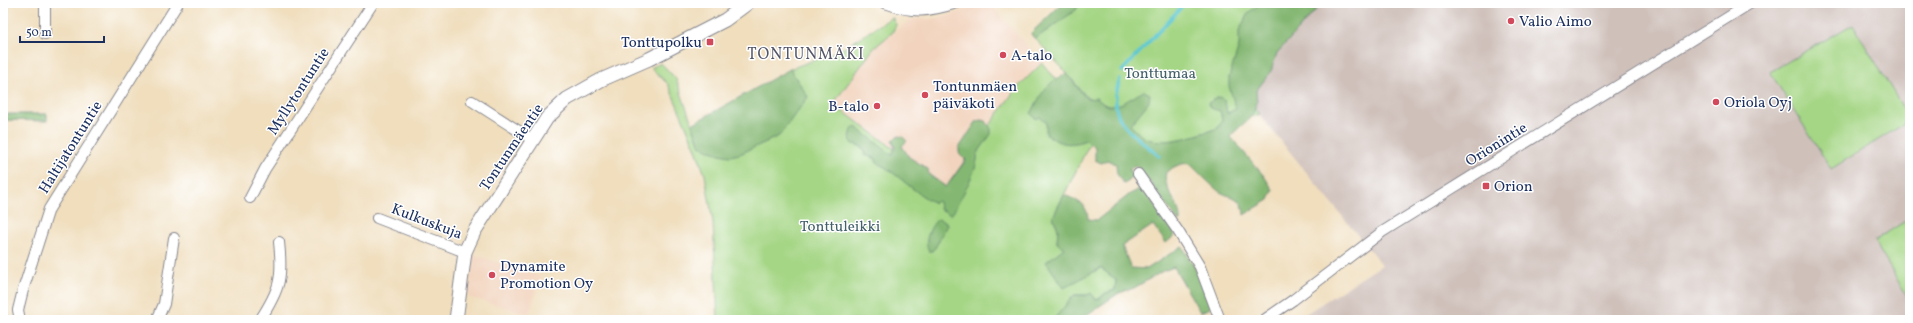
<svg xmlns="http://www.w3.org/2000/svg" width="1913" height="323" font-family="Vollkorn,serif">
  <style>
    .built { fill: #f2d4be }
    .industrial { fill: #cfc0ba }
    .green { fill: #a5d685; stroke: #608272 }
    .forest { fill: #84b772; stroke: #507368 }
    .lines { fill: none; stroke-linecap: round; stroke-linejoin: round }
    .stream { stroke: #5cc8d2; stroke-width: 3.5 }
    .minor-casing { stroke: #86868e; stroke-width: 12 }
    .tertiary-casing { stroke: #86868e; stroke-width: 15 }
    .minor { stroke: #fff; stroke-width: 10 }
    .tertiary { stroke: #fff; stroke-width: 13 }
    .poi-dot { fill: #d1495b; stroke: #fff; stroke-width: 1.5 }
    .labels { text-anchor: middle; stroke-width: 3; stroke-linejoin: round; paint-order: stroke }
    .poi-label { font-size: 15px; fill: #1b2f5e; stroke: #fff; text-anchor: start }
    .park-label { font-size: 15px; fill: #44616a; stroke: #fff }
    .street-label { font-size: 15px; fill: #1b2f5e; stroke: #fff }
    .neighbourhood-label { font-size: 16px; letter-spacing: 1px; fill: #555668; stroke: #fff }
  </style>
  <rect width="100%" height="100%" fill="#fff"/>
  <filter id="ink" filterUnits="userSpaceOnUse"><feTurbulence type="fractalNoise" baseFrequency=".025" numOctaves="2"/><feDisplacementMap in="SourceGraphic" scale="8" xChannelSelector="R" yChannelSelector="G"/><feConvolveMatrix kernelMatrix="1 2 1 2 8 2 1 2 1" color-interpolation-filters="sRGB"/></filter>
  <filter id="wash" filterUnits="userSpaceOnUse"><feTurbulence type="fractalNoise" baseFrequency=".012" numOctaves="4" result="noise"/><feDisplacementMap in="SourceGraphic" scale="16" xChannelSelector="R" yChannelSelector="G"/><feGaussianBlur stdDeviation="0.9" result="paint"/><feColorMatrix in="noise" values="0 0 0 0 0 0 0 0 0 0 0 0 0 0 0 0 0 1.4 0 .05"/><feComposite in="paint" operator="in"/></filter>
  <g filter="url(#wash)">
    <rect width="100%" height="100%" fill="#f0debd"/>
    <path class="built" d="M980 3H990L1042 63 1015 90 946 187 833 104 874 48 911 19H931L950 15Z
      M473 254 541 277 529 314 468 297Z"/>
    <path class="industrial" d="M1322 3H1910V320H1296L1382 265 1241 92Z"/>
    <path class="green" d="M1063 3H1322L1241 92 1260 114 1135 156 1065 71 1031 34Z
      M892 17 896 25 892 33 874 48 833 104 946 187 1015 90 1042 63 1098 127 1053 217 1058 229 1057 242 1101 268 1116 280 1115 290 1104 294 1101 298 1096 299 1087 295H1074L1054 320H718L713 222 705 175 695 147 668 84 651 68 661 63 676 79 700 146 808 97 790 69 841 50Z
      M1853 24 1907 115 1904 124 1831 169 1770 72Z
      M1910 218V301L1874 241Z"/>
    <path class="forest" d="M1063 3H1080L1076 10 1035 39 1031 34 1032 32Z
      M1261 3H1322L1277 53 1271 71 1256 91 1257 103 1252 116 1230 136 1264 176 1273 190 1269 200 1244 215C1243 196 1233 199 1220 192 1217 191 1192 166 1190 164 1181 162 1174 167 1166 172 1162 191 1181 202 1180 221H1178L1151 184 1135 165 1129 170 1133 175 1129 181 1124 184 1117 174 1116 164 1107 160 1101 163 1095 160V147L1086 140C1070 146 1060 145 1046 134V122L1040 117 1036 119 1031 114C1041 94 1046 82 1067 74L1087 99 1096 98C1099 100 1103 104 1106 105 1117 110 1135 95 1144 91L1150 94 1149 102 1130 125C1135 129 1141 137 1147 139 1170 145 1197 135 1218 128L1222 120 1220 111 1210 108 1208 103 1219 97 1225 100 1227 113 1236 109 1229 86V77L1239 46V31L1248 13Z
      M790 69 808 97 779 136 740 154 730 156 719 154 700 146 692 124Z
      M3 114H47V121L3 120Z
      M980 120 986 121 991 129V134L977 154C980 165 961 198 955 209L951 215 940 209 939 202 937 201 935 203C913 193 897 172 877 163L875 158 864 155 865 151 862 147 851 143 850 137 852 129 855 127 859 129 892 155 895 147 892 140 899 136 903 137 907 141 902 146 909 157 928 169 929 175 946 187 966 160 959 153V148L976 122Z
      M1142 188 1147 194 1175 235 1166 243 1153 225 1122 246 1131 268 1147 269 1182 246 1195 268 1211 308 1200 312 1174 267 1163 271 1134 288 1119 293 1079 320H1053L1074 295H1087L1091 293 1096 299 1101 298 1104 294 1115 290 1116 280 1101 268 1064 288 1046 262 1064 248 1057 243 1058 229 1053 217 1064 195C1076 200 1088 204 1088 219L1097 220 1130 194Z
      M938 219 947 223V225L935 248 932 251H929C923 242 930 226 938 219Z"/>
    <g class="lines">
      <path class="stream" d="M1122 71 1185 3
        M1120 79C1105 122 1131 131 1159 156"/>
    </g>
  </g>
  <g filter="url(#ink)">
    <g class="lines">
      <defs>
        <path id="minor" d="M45 3V34
          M885 3C914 14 928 12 957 3
          M472 101 533 140
          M1138 174 1178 231 1200 267 1220 320
          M250 198 265 169 373 3
          M377 218 465 252
          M20 320 18 310 23 290 49 209 178 3
          M157 320 164 304 174 238
          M260 320C280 289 283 278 279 242
          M1264 320 1293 300 1382 232 1751 3"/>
        <path id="tertiary" d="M456 320 465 252 474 232 547 118 567 99 601 80 649 59 725 20 748 3"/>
      </defs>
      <use href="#minor" class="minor-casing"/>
      <use href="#tertiary" class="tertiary-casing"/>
      <use href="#minor" class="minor"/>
      <use href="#tertiary" class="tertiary"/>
    </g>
  </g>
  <g class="poi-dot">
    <circle cx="1511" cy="21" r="4"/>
    <rect x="706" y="38" width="8" height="8" rx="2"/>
    <circle cx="1003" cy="55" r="4"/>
    <circle cx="925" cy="95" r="4"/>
    <circle cx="1716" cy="102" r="4"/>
    <circle cx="877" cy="106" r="4"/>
    <rect x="1482" y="182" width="8" height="8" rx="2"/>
    <circle cx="492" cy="275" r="4"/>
  </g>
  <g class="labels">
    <g class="poi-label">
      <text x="1519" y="26">Valio Aimo</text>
      <text x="702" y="47" text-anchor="end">Tonttupolku</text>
      <text x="1011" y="60">A-talo</text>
      <text x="933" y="91">Tontunmäen<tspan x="933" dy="17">päiväkoti</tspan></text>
      <text x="1724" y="107">Oriola Oyj</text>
      <text x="869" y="111" text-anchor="end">B-talo</text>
      <text x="1494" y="191">Orion</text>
      <text x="500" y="271">Dynamite<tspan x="500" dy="17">Promotion Oy</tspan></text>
    </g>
    <g class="park-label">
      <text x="1160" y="78">Tonttumaa</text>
      <text x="840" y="231">Tonttuleikki</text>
    </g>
    <g class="street-label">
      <text transform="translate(298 91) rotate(-57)" y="5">Myllytontuntie</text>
      <text transform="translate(1496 144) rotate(-32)" y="5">Orionintie</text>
      <text transform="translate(70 147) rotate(-58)" y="5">Haltijatontuntie</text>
      <text transform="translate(511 147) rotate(-56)" y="5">Tontunmäentie</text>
      <text transform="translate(427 221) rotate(21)" y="5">Kulkuskuja</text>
    </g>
    <g class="neighbourhood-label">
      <text x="806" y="59">TONTUNMÄKI</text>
    </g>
  </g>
  <rect width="1913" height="323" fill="none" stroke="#fff" stroke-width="16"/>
  <path d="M20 36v6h84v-6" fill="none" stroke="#1b2f5e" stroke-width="2"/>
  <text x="26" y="36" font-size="12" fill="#1b2f5e" stroke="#ffffff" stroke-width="3" paint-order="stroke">50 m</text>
</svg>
